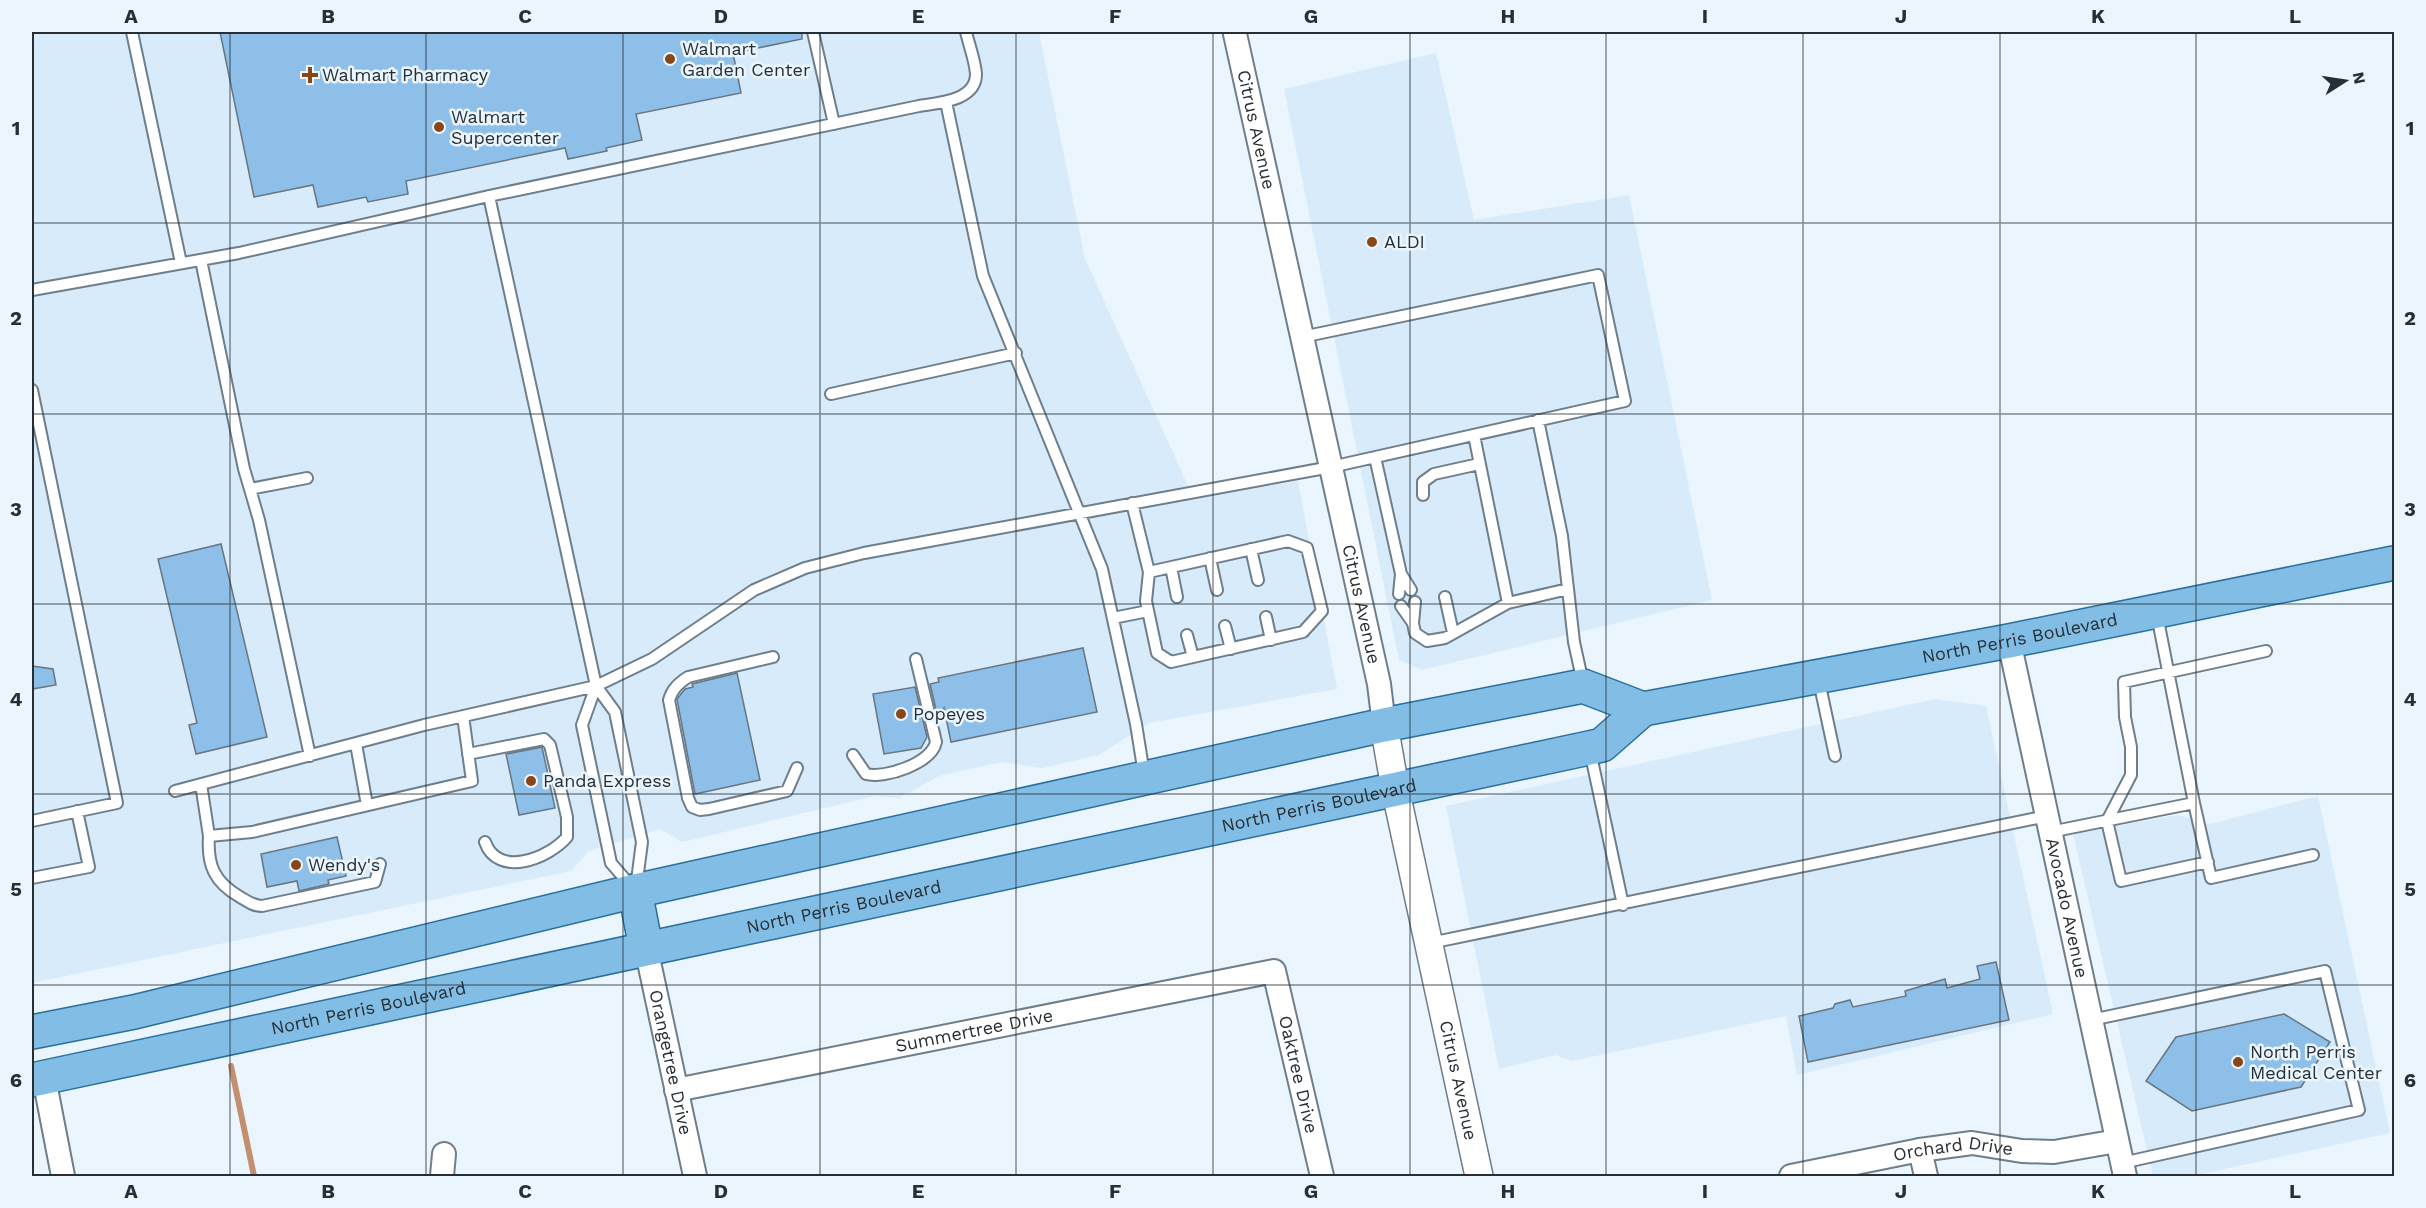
<svg xmlns="http://www.w3.org/2000/svg" width="2426" height="1208" font-family="'Work Sans',sans-serif">
  <style>
    .built { fill: #d8ebfb }
    .lines { fill: none; stroke-linecap: round; stroke-linejoin: round }
    .stream { stroke: #c48f6f; stroke-width: 6 }
    .building { fill: #8dbfe8; stroke: #667683; stroke-width: 1.5 }
    .service-casing { stroke: #6e7e8b; stroke-width: 14 }
    .minor-casing { stroke: #6e7e8b; stroke-width: 26 }
    .tertiary-casing { stroke: #6e7e8b; stroke-width: 30 }
    .primary-casing { stroke: #2b6f9c; stroke-width: 36 }
    .service { stroke: #fff; stroke-width: 10 }
    .minor { stroke: #fff; stroke-width: 22 }
    .tertiary { stroke: #fff; stroke-width: 27 }
    .primary { stroke: #81bde5; stroke-width: 33 }
    .grid { fill: none; stroke: #282f34; stroke-width: 1.5; stroke-opacity: 0.55 }
    .poi-dot { fill: #894617; stroke: #eaf5fe; stroke-width: 2 }
    .labels { text-anchor: middle; stroke-width: 5; stroke-linejoin: round; paint-order: stroke }
    .poi-label { font-size: 18px; fill: #282f34; stroke: #eaf5fe; text-anchor: start }
    .street-label { font-size: 18px; fill: #282f34; stroke: #eaf5fe }
    .neatline { fill: none; stroke: #282f34; stroke-width: 2 }
    .grid-label { font-size: 20px; text-anchor: middle; font-weight: bold; fill: #282f34 }
  </style>
  <rect width="100%" height="100%" fill="#eaf5fe"/>
  <path class="built" d="M32 32H1039L1085 259 1194 499 1298 481 1337 689 1149 723 1099 755 1042 768 1001 762 939 776 899 798 875 796 682 842 660 829 589 851 571 871 32 983Z
    M1436 53 1474 220 1629 195 1712 600 1422 670 1399 660 1284 89Z
    M1935 699 1986 706 2053 1014 1797 1075 1786 1016 1572 1061 1556 1055 1499 1069 1446 806Z
    M2318 796 2390 1133 2193 1176H2153L2073 834 2177 815 2210 824Z"/>
  <g class="lines">
    <path class="stream" d="M231 1066 254 1176"/>
  </g>
  <path class="building" d="M220 32H802V39L733 53 741 93 636 114 642 140 606 148 607 151 568 159 565 148 406 181 408 194 368 202 366 197 318 207 313 185 254 197Z
    M221 544 267 737 196 754 189 725 197 723 158 559Z
    M1083 648 1097 712 951 742 944 708 938 718 930 684 939 682 938 678Z
    M32 666 53 669 56 685 32 689Z
    M737 673 760 780 695 794 677 699 685 689 693 687 692 684Z
    M915 687 927 737 921 748 884 754 873 694Z
    M542 747 555 808 519 815 506 754Z
    M337 837 346 876 328 880 329 884 299 891 297 881 267 887 261 854Z
    M1996 962 2009 1020 1808 1062 1799 1016 1833 1008 1835 1004 1850 1000 1853 1007 1906 996 1905 991 1945 979 1947 988 1980 979 1977 966Z
    M2284 1014 2330 1042 2301 1087 2192 1111 2146 1081 2176 1037Z"/>
  <g class="lines">
    <defs>
      <path id="service" d="M132 32 181 263
        M813 32 834 124
        M946 102 983 276 1102 569 1136 724 1144 774
        M489 196 596 686 615 712 642 842 636 888
        M201 260 244 469 250 489 307 478
        M32 290 239 253 489 196 919 106C938 103 976 101 976 74 975 60 969 45 966 32
        M32 390 117 803 32 821
        M831 394 1016 353
        M1538 420 1562 536 1574 642 1583 683
        M1474 435 1508 603
        M1375 457 1401 574 1411 590
        M250 489 259 520 310 756
        M1423 495V482L1434 474 1479 464
        M1132 503 1149 572 1146 601 1157 653 1171 662 1303 632 1322 611 1307 548 1288 541 1149 572
        M1251 549 1258 580
        M1210 558 1217 590
        M1171 567 1177 597
        M1399 594 1401 574
        M1445 597 1453 633
        M1415 602 1413 623 1415 633 1427 641 1445 638 1508 603 1568 589
        M1401 606 1413 623
        M1266 617 1271 640
        M1113 618 1148 611
        M1225 626 1231 649
        M1187 635 1193 657
        M773 657 688 677C679 683 672 689 669 700L688 798 692 807 700 810 709 809 787 791 797 768
        M1819 681 1835 756
        M596 686 582 725 611 863 631 886
        M356 744 367 805
        M1590 751 1623 905
        M468 754 544 739 550 745 567 817V837C548 859 498 878 485 842
        M853 755 866 774C885 779 932 763 936 742L916 659
        M201 784 209 836 252 832 472 781 463 716
        M175 791 424 725 596 686 652 659 754 590 805 568 864 553 1331 467 1625 401 1598 275 1302 337
        M2194 803 2211 878 2313 855
        M2050 832 2194 803 2157 615
        M209 836C207 865 214 882 240 897 247 901 253 906 262 906L375 882 380 864
        M2208 862 2121 881 2107 821 2131 775V747L2125 717 2124 682 2266 651
        M32 878 89 867 77 811
        M1430 943 2047 816
        M2091 1020 2325 971 2359 1110 2122 1163"/>
      <g id="minor">
        <path id="s1" d="M1235 34 1379 684 1384 725"/>
        <path id="s2" d="M2009 641 2125 1176"/>
        <path id="s3" d="M646 948 695 1176"/>
        <path d="M44 1078 63 1176"/>
        <path id="s4" d="M676 1090 1274 971 1322 1176"/>
        <path d="M1920 1150 1926 1176"/>
        <path d="M442 1176 444 1154"/>
        <path id="s5" d="M1791 1176 1920 1150 1972 1143 2022 1151 2054 1152 2117 1141"/>
      </g>
      <g id="tertiary">
        <path id="s6" d="M1384 725 1395 788 1479 1176"/>
      </g>
      <g id="primary">
        <path d="M635 891 646 948"/>
        <path id="s7" d="M32 1032 134 1012 635 891 1384 725 1583 686 1643 709 2009 641 2394 563"/>
        <path id="s8" d="M32 1080 1589 748 1602 745 1643 709"/>
      </g>
    </defs>
    <use href="#service" class="service-casing"/>
    <use href="#minor" class="minor-casing"/>
    <use href="#tertiary" class="tertiary-casing"/>
    <use href="#primary" class="primary-casing"/>
    <use href="#service" class="service"/>
    <use href="#minor" class="minor"/>
    <use href="#tertiary" class="tertiary"/>
    <use href="#primary" class="primary"/>
  </g>
  <path class="grid" d="M230 32V1176M426 32V1176M623 32V1176M820 32V1176M1016 32V1176M1213 32V1176M1410 32V1176M1606 32V1176M1803 32V1176M2000 32V1176M2196 32V1176M32 223H2394M32 414H2394M32 604H2394M32 794H2394M32 985H2394"/>
  <g class="poi-dot">
    <circle cx="670" cy="59" r="6"/>
    <path d="M307 66h6v6h6v6h-6v6h-6v-6h-6v-6h6z"/>
    <circle cx="439" cy="127" r="6"/>
    <circle cx="1372" cy="242" r="6"/>
    <circle cx="901" cy="714" r="6"/>
    <circle cx="531" cy="781" r="6"/>
    <circle cx="296" cy="865" r="6"/>
    <circle cx="2238" cy="1062" r="6"/>
  </g>
  <g class="labels">
    <g class="poi-label">
      <text x="682" y="55">Walmart<tspan x="682" dy="21">Garden Center</tspan></text>
      <text x="322" y="81">Walmart Pharmacy</text>
      <text x="451" y="123">Walmart<tspan x="451" dy="21">Supercenter</tspan></text>
      <text x="1384" y="248">ALDI</text>
      <text x="913" y="720">Popeyes</text>
      <text x="543" y="787">Panda Express</text>
      <text x="308" y="871">Wendy's</text>
      <text x="2250" y="1058">North Perris<tspan x="2250" dy="21">Medical Center</tspan></text>
    </g>
    <g class="street-label">
      <text dy="6" stroke="none"><textPath href="#s1" startOffset="98">Citrus Avenue</textPath></text>
      <text dy="6" stroke="none"><textPath href="#s1" startOffset="584">Citrus Avenue</textPath></text>
      <text dy="6" stroke="none"><textPath href="#s7" startOffset="2037">North Perris Boulevard</textPath></text>
      <text dy="6" stroke="none"><textPath href="#s8" startOffset="1316">North Perris Boulevard</textPath></text>
      <text dy="6" stroke="none"><textPath href="#s8" startOffset="830">North Perris Boulevard</textPath></text>
      <text dy="6" stroke="none"><textPath href="#s2" startOffset="273">Avocado Avenue</textPath></text>
      <text dy="6" stroke="none"><textPath href="#s8" startOffset="344">North Perris Boulevard</textPath></text>
      <text dy="6" stroke="none"><textPath href="#s4" startOffset="304">Summertree Drive</textPath></text>
      <text dy="6" stroke="none"><textPath href="#s3" startOffset="117">Orangetree Drive</textPath></text>
      <text dy="6" stroke="none"><textPath href="#s4" startOffset="716">Oaktree Drive</textPath></text>
      <text dy="6" stroke="none"><textPath href="#s6" startOffset="363">Citrus Avenue</textPath></text>
      <text dy="6" stroke="none"><textPath href="#s5" startOffset="165">Orchard Drive</textPath></text>
    </g>
  </g>
  <rect width="2426" height="1208" fill="none" stroke="#eaf5fe" stroke-width="66"/>
  <g transform="translate(2345 81) rotate(78)" stroke="#eaf5fe" stroke-width="4.5" paint-order="stroke">
  <path d="M0-4.5L10 22L0 15L-10 22Z" fill="#282f34"/>
  <text y="-9" font-size="16" font-weight="bold" text-anchor="middle" fill="#282f34">N</text>
  </g>
  <rect x="33" y="33" width="2360" height="1142" class="neatline"/>
  <g class="grid-label">
    <text x="131" y="23">A</text>
    <text x="328" y="23">B</text>
    <text x="525" y="23">C</text>
    <text x="721" y="23">D</text>
    <text x="918" y="23">E</text>
    <text x="1115" y="23">F</text>
    <text x="1311" y="23">G</text>
    <text x="1508" y="23">H</text>
    <text x="1705" y="23">I</text>
    <text x="1901" y="23">J</text>
    <text x="2098" y="23">K</text>
    <text x="2295" y="23">L</text>
    <text x="16" y="135">1</text>
    <text x="2410" y="135">1</text>
    <text x="16" y="325">2</text>
    <text x="2410" y="325">2</text>
    <text x="16" y="516">3</text>
    <text x="2410" y="516">3</text>
    <text x="16" y="706">4</text>
    <text x="2410" y="706">4</text>
    <text x="16" y="896">5</text>
    <text x="2410" y="896">5</text>
    <text x="16" y="1087">6</text>
    <text x="2410" y="1087">6</text>
    <text x="131" y="1198">A</text>
    <text x="328" y="1198">B</text>
    <text x="525" y="1198">C</text>
    <text x="721" y="1198">D</text>
    <text x="918" y="1198">E</text>
    <text x="1115" y="1198">F</text>
    <text x="1311" y="1198">G</text>
    <text x="1508" y="1198">H</text>
    <text x="1705" y="1198">I</text>
    <text x="1901" y="1198">J</text>
    <text x="2098" y="1198">K</text>
    <text x="2295" y="1198">L</text>
  </g>
</svg>
